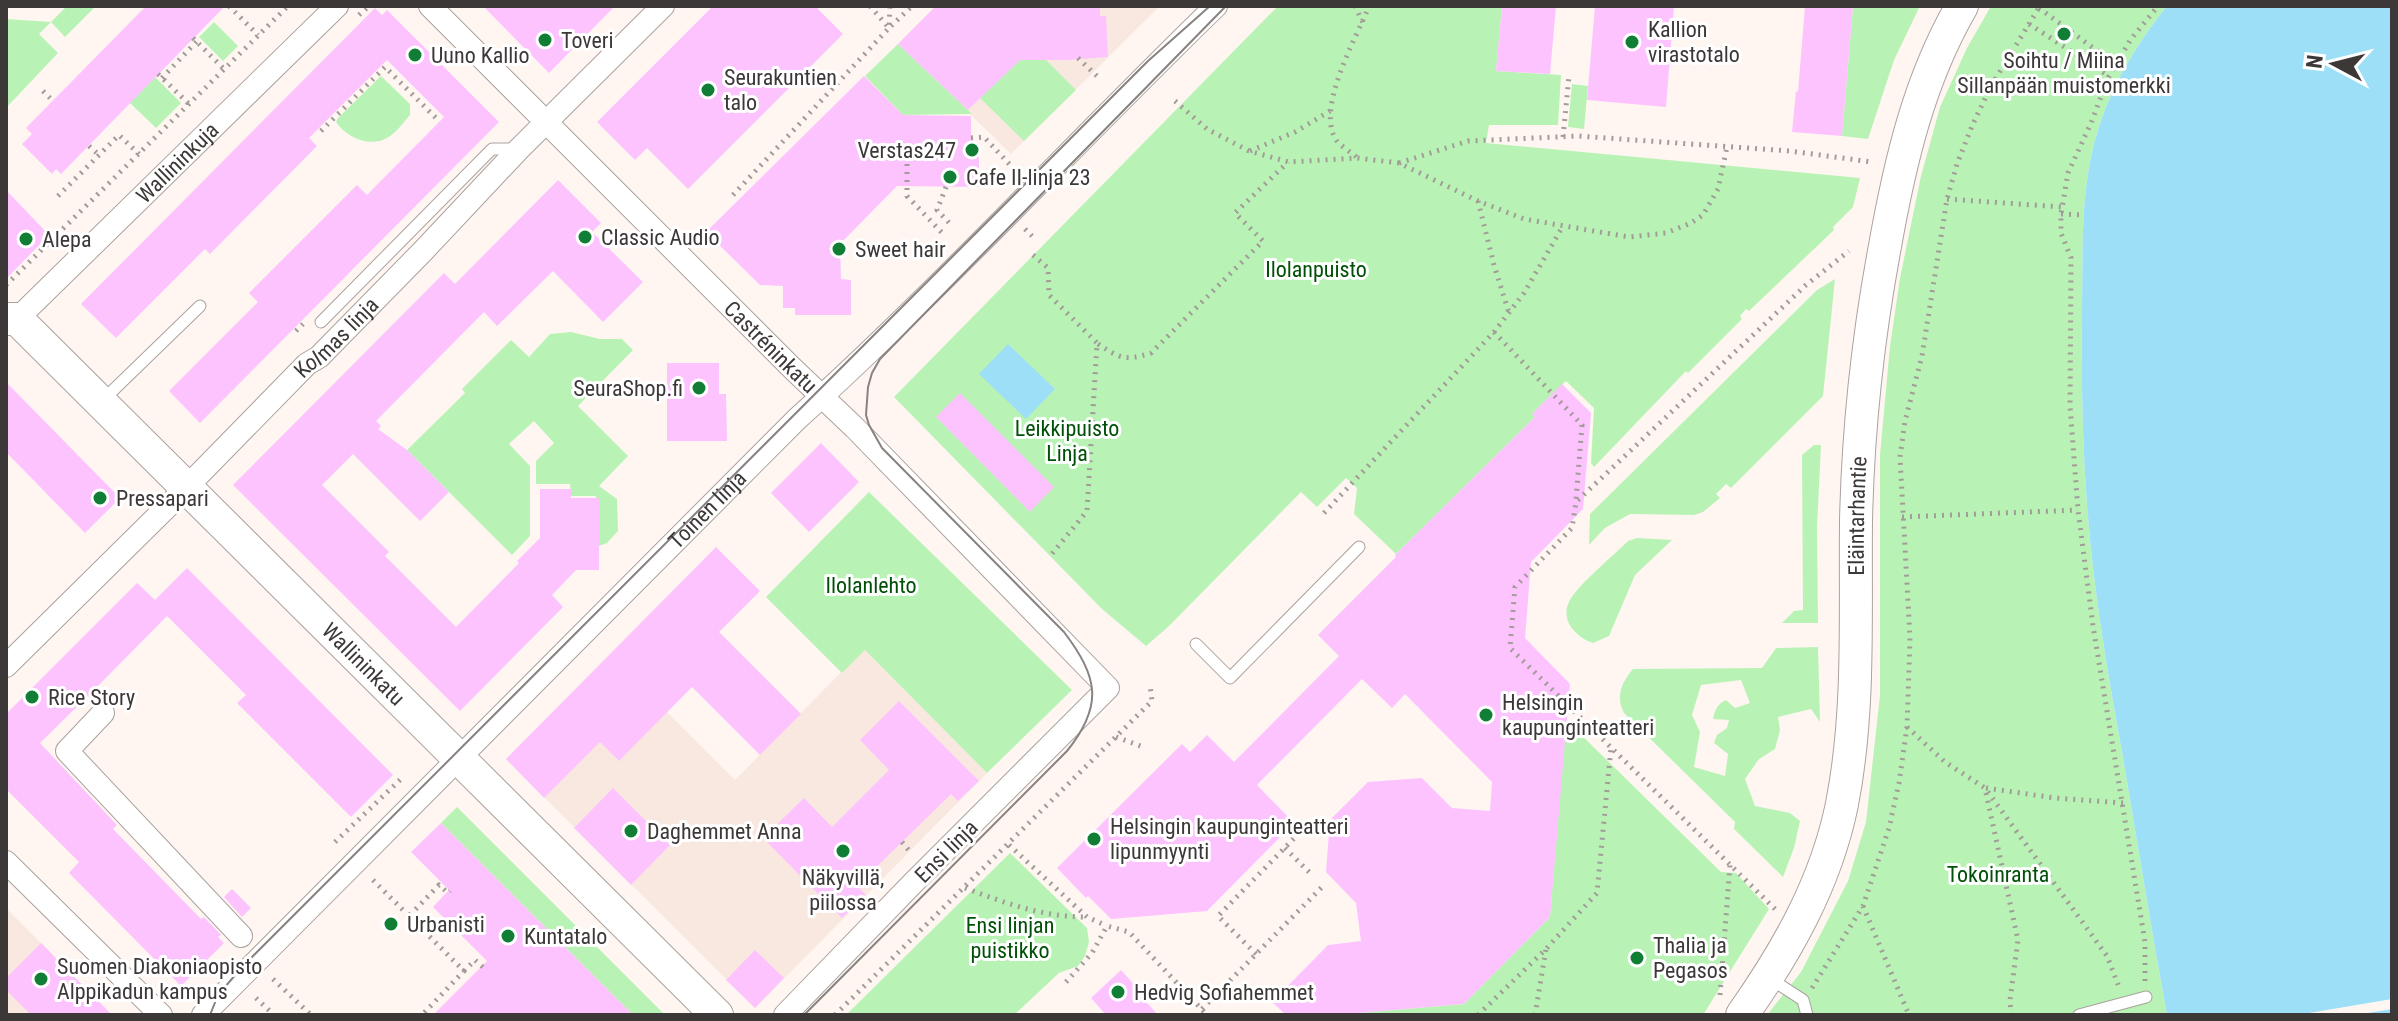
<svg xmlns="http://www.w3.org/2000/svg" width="2398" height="1021" font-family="'Roboto Condensed',sans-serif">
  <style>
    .built { fill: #f9e8e0 }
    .green { fill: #b8f3b5; fill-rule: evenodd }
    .water { fill: #9cdff7 }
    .pier { fill: #fff6f2 }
    .building { fill: #fdc3fe }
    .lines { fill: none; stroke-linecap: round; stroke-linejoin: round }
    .service-casing { stroke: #aaa29e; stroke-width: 13 }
    .minor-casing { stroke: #aaa29e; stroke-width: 24 }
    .secondary-casing { stroke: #aaa29e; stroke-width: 34 }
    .path { stroke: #a29c99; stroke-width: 5; stroke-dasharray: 2 6; stroke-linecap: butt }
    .service { stroke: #fff; stroke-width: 11 }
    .minor { stroke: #fff; stroke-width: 22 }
    .secondary { stroke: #fff; stroke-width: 32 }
    .tram { stroke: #888280; stroke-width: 2 }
    .poi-dot { fill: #107e34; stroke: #fff; stroke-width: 3 }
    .labels { text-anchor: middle; stroke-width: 6; stroke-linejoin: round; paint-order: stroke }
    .poi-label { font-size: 22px; fill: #3c3837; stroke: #fff; text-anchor: start }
    .street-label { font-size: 22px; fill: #3c3837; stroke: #fff }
    .park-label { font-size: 22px; fill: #005007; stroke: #fff }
  </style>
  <rect width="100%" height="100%" fill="#fff6f2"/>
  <path class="built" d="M936 6H1160L1011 154 898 44Z
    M864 649 987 773 755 1008 506 759 610 655 735 780Z
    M6 908 41 943 112 1015H6Z"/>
  <path class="green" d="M67 6H96L65 37 51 22 39 34 58 53 6 108V19L51 22Z
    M1278 6H1502L1496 71 1561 75 1558 125H1489L1486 143 1860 178 1853 207 1833 227 1834 230 1749 311 1746 309 1740 316 1742 319 1688 373 1686 371 1594 467 1591 463 1594 408 1566 381 1533 413 1535 417 1396 554 1354 514 1357 488 1346 478 1317 507 1301 492 1168 627 1146 646 1102 609 894 397Z
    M1853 6H1920L1894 60 1868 139 1842 136Z
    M1991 6H2167C2133 48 2108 92 2094 144 2080 199 2083 257 2082 313 2081 397 2083 483 2093 567 2100 629 2111 691 2122 752 2137 840 2151 928 2167 1015H1767L1801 972 1848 881 1866 822 1880 695V455L1890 346 1900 278 1921 176 1940 107 1967 48Z
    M214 22 238 46 223 61 199 37Z
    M898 44 972 114 903 115 865 76Z
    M1033 47 1076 90 1024 141 980 98Z
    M381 76 410 104V115C403 123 396 133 387 138 369 148 346 137 336 122L338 118Z
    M155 77 181 103 156 128 129 102Z
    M1572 84 1588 86 1584 129 1568 127Z
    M1835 279 1823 396 1731 488 1726 484 1716 494 1720 498 1703 512 1694 515 1630 514 1605 528 1589 545 1590 514 1817 290Z
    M571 332 600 339H622L633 350 578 406 628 456 599 486 617 499 618 531 607 543 599 546 596 496H571L570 484H536V461L554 443 534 421 509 444 530 466V536L512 555 407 450 465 393 462 389 511 340 529 357 550 334Z
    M1814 445H1821L1817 526 1818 623H1782L1794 611 1803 610 1802 455Z
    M869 492 1072 690 987 773 865 650 842 673 766 597Z
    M1637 538 1672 540 1635 575 1609 636 1593 643C1575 637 1559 619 1570 600 1579 584 1614 555 1628 541Z
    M1818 647 1820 722 1811 709 1778 717 1780 730 1775 749 1759 759 1745 779 1755 806 1790 813 1800 821 1794 848 1783 877 1734 829 1735 822 1624 713C1615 696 1622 682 1633 669L1762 668 1776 648ZM1741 680 1750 703 1735 708 1726 700C1717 704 1715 710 1713 719L1729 720 1727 728 1717 735 1714 743 1728 754 1725 776 1694 767 1700 732 1692 715 1701 685Z
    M1566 720 1721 872 1736 873 1769 909 1703 1015H1335L1464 1004 1550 917Z
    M457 807 665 1015H633L441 823Z
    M1010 853 1087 928 1089 942 1085 956 1078 966 1059 973 1014 1015H846Z"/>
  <path class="water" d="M2167 6H2392V1015H2167C2151 928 2137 840 2122 752 2111 691 2100 629 2093 567 2083 483 2081 397 2082 313 2083 257 2080 199 2094 144 2108 92 2133 48 2167 6Z
    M1008 344 1055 389 1026 419 979 374Z"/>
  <path class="pier" d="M2392 999V1009L2355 1015H2297Z"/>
  <path class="building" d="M146 6H225L61 174 56 169 52 174 22 144 32 134 26 128Z
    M483 6H615L549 73Z
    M713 6H815L843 34 688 189 647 148 635 160 597 122Z
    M936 6H1100V16H1106L1108 57 1068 60H1020L968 110 898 44Z
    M1502 6H1556L1550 74 1496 71Z
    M1595 6H1674L1666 107 1587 100Z
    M1805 6H1853L1842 136 1792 132 1796 91 1798 92Z
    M375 8 382 15 387 10 499 122 200 423 169 391 258 302 249 293 357 185 367 195 444 117 387 60 309 138 317 146 210 254 205 249 116 338 81 304Z
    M864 76 903 115 971 116V143H979V187L897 186 840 244 841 279 851 280V315H795V308H783V286L760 285 706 232Z
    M558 180 601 223 592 232 643 282 603 322 553 271 497 326 484 312 376 421 381 426 378 429 407 450 449 492 420 521 353 454 322 485 389 552 385 556 456 627 519 563 517 561 540 538V489H571V498H599V570H576L552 595 563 607 460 711 233 485 444 273 455 284Z
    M6 190 49 235 6 279Z
    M667 363H719V394H726L727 441H667Z
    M6 382 120 498 85 533 6 452Z
    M1562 384 1591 413 1583 509 1531 562 1525 638 1570 684 1550 917 1464 1004 1335 1015H1286L1272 1002 1328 945 1361 941 1356 903 1326 872 1330 820 1368 782 1422 778 1452 808 1490 811 1492 782 1405 694 1392 708 1362 679 1257 785 1294 823 1207 911 1111 919 1088 896 1086 898 1057 868 1182 744 1190 752 1207 735 1234 762 1339 656 1318 635 1396 557 1395 555 1535 417 1532 414Z
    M960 393 1054 487 1030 512 936 417Z
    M821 443 859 482 809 532 771 493Z
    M716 547 760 591 719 632 801 714 760 755 692 687 619 761 600 742 544 798 506 759Z
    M187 568 393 775 351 817 237 703 246 695 167 616 95 689 40 743 117 825 113 829 201 919 204 917 221 935 218 937 224 943 181 986 69 873 79 862 6 789V714L137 583 155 600Z
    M899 701 979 781 958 801 951 794 857 886 866 895 842 918 763 838 804 798 832 827 889 770 860 740Z
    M613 788 670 845 631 885 574 828Z
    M441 823 633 1015H433L487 961 433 907 449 890 411 852Z
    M232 889 251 908 242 917 224 897Z
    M41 943 112 1015H31L6 990V978Z
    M755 950 784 978 755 1008 726 980Z
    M1121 970 1140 991 1138 993 1158 1015H1106L1091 998Z"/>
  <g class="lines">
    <defs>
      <path id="service" d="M321 322 492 149H519
        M103 400 200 306
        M1196 644 1230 678 1359 547
        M1769 978 1803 1000 1807 1015
        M2079 1015 2146 997"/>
      <g id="minor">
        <path id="s1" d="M430 6 792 368 855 428 1108 688 914 882 785 1015"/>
        <path id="s2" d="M17 319 337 6"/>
        <path id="s3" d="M6 666 170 504 307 364 319 357 424 250 519 149 663 6"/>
        <path d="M103 713 67 751 241 936"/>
        <path d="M6 862 161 1015"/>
        <path id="s4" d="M203 1015 797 419C943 287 1075 143 1216 6"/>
      </g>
      <g id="secondary">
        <path id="s5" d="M6 319H17L35 337 717 1015"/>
        <path id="s6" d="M1742 1015C1787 951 1826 883 1842 804 1860 712 1855 615 1856 521 1858 428 1868 337 1885 246 1900 162 1919 80 1962 6"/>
      </g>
    </defs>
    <use href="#service" class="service-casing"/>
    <use href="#minor" class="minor-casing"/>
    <use href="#secondary" class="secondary-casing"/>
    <path class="path" d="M229 6 258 35
      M870 6 889 28 912 6
      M1355 6 1363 23
      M2039 8 2115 64
      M359 15 369 6
      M2029 24 2109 76
      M193 38 224 69
      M1078 58 1099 78
      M158 74 189 104
      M162 78 197 41
      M43 91 53 101
      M1175 101 1207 129 1249 151 1289 162 1357 158 1399 163 1478 201 1524 219 1629 237 1666 233 1691 223 1703 215 1718 189 1727 147
      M321 131 385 67 436 118
      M1563 137 1569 76
      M971 138 984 137 1013 168
      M89 146 99 155
      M1250 151 1295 132 1330 111
      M886 152 907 153V196L945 236
      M1356 157C1351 152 1342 147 1337 141 1314 110 1357 37 1369 6
      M1399 163 1468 141 1578 136 1790 151 1872 162
      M946 187 937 210 953 227
      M733 195 889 28 890 6
      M58 196 119 135 139 154
      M1947 199 2062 207
      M1478 201 1494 265 1509 313
      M2061 214 2084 215
      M1025 229 1036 240
      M1033 255 1048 268 1049 295 1097 343 1087 511 1051 555
      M6 285 288 6
      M296 331 303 324
      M1494 332 1582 425 1576 500
      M1098 344C1121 359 1125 361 1151 353L1263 241 1235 213 1288 162
      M1324 513 1494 332 1524 293 1563 226
      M1902 517 2078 510
      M1907 727 1945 762 1985 788 2107 956 2119 987
      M1116 737 1146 748
      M1986 788 2055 798 2123 803
      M1986 793 2018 940 2010 1000 2011 1015
      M335 842 401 779
      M902 842 911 853
      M1009 845 1087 917 1107 926
      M1285 848 1313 876
      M373 880 464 971 422 1015
      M965 888C1005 903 1043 917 1086 917
      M1863 906 1909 1015
      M1775 909 1510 648 1515 587 1572 528 1576 502 1806 285 1849 251
      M410 915 439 885 448 893 450 891
      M1256 954 1218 916 1312 820
      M464 971 475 960 485 969
      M273 979 311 1015
      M2145 981V942L2093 626 2078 510 2070 406 2071 258 2061 233V214L2068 173 2091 123 2109 76 2131 39 2158 6
      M1066 982 1092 953 1107 926 1129 932 1207 1015
      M1812 988 1863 906 1889 828 1899 783 1907 727 1910 638 1900 457 1905 421 1922 356 1947 199 1957 164 1972 126 1991 86 2040 6
      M1720 995 1730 865
      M256 998 274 1015
      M1202 1009 1323 886
      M835 1015 1152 701 1150 685
      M1478 1015 1546 949 1597 893 1611 748
      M1535 1015 1546 949"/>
    <use href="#service" class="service"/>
    <use href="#minor" class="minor"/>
    <use href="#secondary" class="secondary"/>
    <path class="tram" d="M210 1015 218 995 243 966 1148 61 1210 6
      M804 1015 1067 751C1104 705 1098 677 1064 632L882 448 869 425 866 415 868 387 872 373 880 359 1226 6"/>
  </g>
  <g class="poi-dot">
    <circle cx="2064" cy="34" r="8"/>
    <circle cx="545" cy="40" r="8"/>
    <circle cx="1632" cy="42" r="8"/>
    <circle cx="415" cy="55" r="8"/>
    <circle cx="708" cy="90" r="8"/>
    <circle cx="972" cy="150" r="8"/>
    <circle cx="950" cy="177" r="8"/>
    <circle cx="585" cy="237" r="8"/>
    <circle cx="26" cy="239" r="8"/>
    <circle cx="839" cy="249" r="8"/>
    <circle cx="699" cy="388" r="8"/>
    <circle cx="100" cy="498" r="8"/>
    <circle cx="32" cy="697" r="8"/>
    <circle cx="1486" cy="715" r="8"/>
    <circle cx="631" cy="831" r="8"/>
    <circle cx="1094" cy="839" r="8"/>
    <circle cx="843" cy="851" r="8"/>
    <circle cx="391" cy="924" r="8"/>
    <circle cx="508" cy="936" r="8"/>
    <circle cx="1637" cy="958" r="8"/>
    <circle cx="41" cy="979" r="8"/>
    <circle cx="1118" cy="992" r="8"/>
  </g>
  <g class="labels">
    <g class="poi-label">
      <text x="1648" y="37">Kallion<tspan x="1648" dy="25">virastotalo</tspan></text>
      <text x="561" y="48">Toveri</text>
      <text x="431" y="63">Uuno Kallio</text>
      <text x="2064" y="68" text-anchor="middle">Soihtu / Miina<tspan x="2064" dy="25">Sillanpään muistomerkki</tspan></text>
      <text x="724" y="85">Seurakuntien<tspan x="724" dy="25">talo</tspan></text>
      <text x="956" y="158" text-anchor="end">Verstas247</text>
      <text x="966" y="185">Cafe II-linja 23</text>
      <text x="601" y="245">Classic Audio</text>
      <text x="42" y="247">Alepa</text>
      <text x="855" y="257">Sweet hair</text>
      <text x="683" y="396" text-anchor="end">SeuraShop.fi</text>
      <text x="116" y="506">Pressapari</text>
      <text x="48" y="705">Rice Story</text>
      <text x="1502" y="710">Helsingin<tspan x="1502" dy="25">kaupunginteatteri</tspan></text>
      <text x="1110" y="834">Helsingin kaupunginteatteri<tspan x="1110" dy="25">lipunmyynti</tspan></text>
      <text x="647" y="839">Daghemmet Anna</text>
      <text x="843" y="885" text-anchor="middle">Näkyvillä,<tspan x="843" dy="25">piilossa</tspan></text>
      <text x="407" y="932">Urbanisti</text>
      <text x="524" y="944">Kuntatalo</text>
      <text x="1653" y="953">Thalia ja<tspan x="1653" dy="25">Pegasos</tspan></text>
      <text x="57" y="974">Suomen Diakoniaopisto<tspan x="57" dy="25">Alppikadun kampus</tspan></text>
      <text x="1134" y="1000">Hedvig Sofiahemmet</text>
    </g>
    <g class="street-label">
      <text dy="8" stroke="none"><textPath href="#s2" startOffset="224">Wallininkuja</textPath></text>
      <text dy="8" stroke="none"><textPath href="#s3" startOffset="466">Kolmas linja</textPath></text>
      <text dy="8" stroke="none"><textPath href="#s1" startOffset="482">Castréninkatu</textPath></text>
      <text dy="8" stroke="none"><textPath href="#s4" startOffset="714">Toinen linja</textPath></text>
      <text dy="8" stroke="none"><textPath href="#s6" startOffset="524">Eläintarhantie</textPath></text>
      <text dy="8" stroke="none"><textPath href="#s5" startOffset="500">Wallininkatu</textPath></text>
      <text transform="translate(946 851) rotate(-45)" y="8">Ensi linja</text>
    </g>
    <g class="park-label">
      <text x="1316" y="277">Ilolanpuisto</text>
      <text x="1067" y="436">Leikkipuisto<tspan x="1067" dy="25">Linja</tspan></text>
      <text x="871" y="593">Ilolanlehto</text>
      <text x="1998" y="882">Tokoinranta</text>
      <text x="1010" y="933">Ensi linjan<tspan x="1010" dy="25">puistikko</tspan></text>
    </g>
  </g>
  <rect width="2398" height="1021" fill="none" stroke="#3c3837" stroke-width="16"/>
  <g transform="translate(2334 64) rotate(277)" stroke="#ffffff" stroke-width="6" paint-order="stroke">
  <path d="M0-6L14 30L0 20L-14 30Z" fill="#3c3837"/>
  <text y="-12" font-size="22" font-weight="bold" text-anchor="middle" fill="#3c3837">N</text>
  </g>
</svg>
